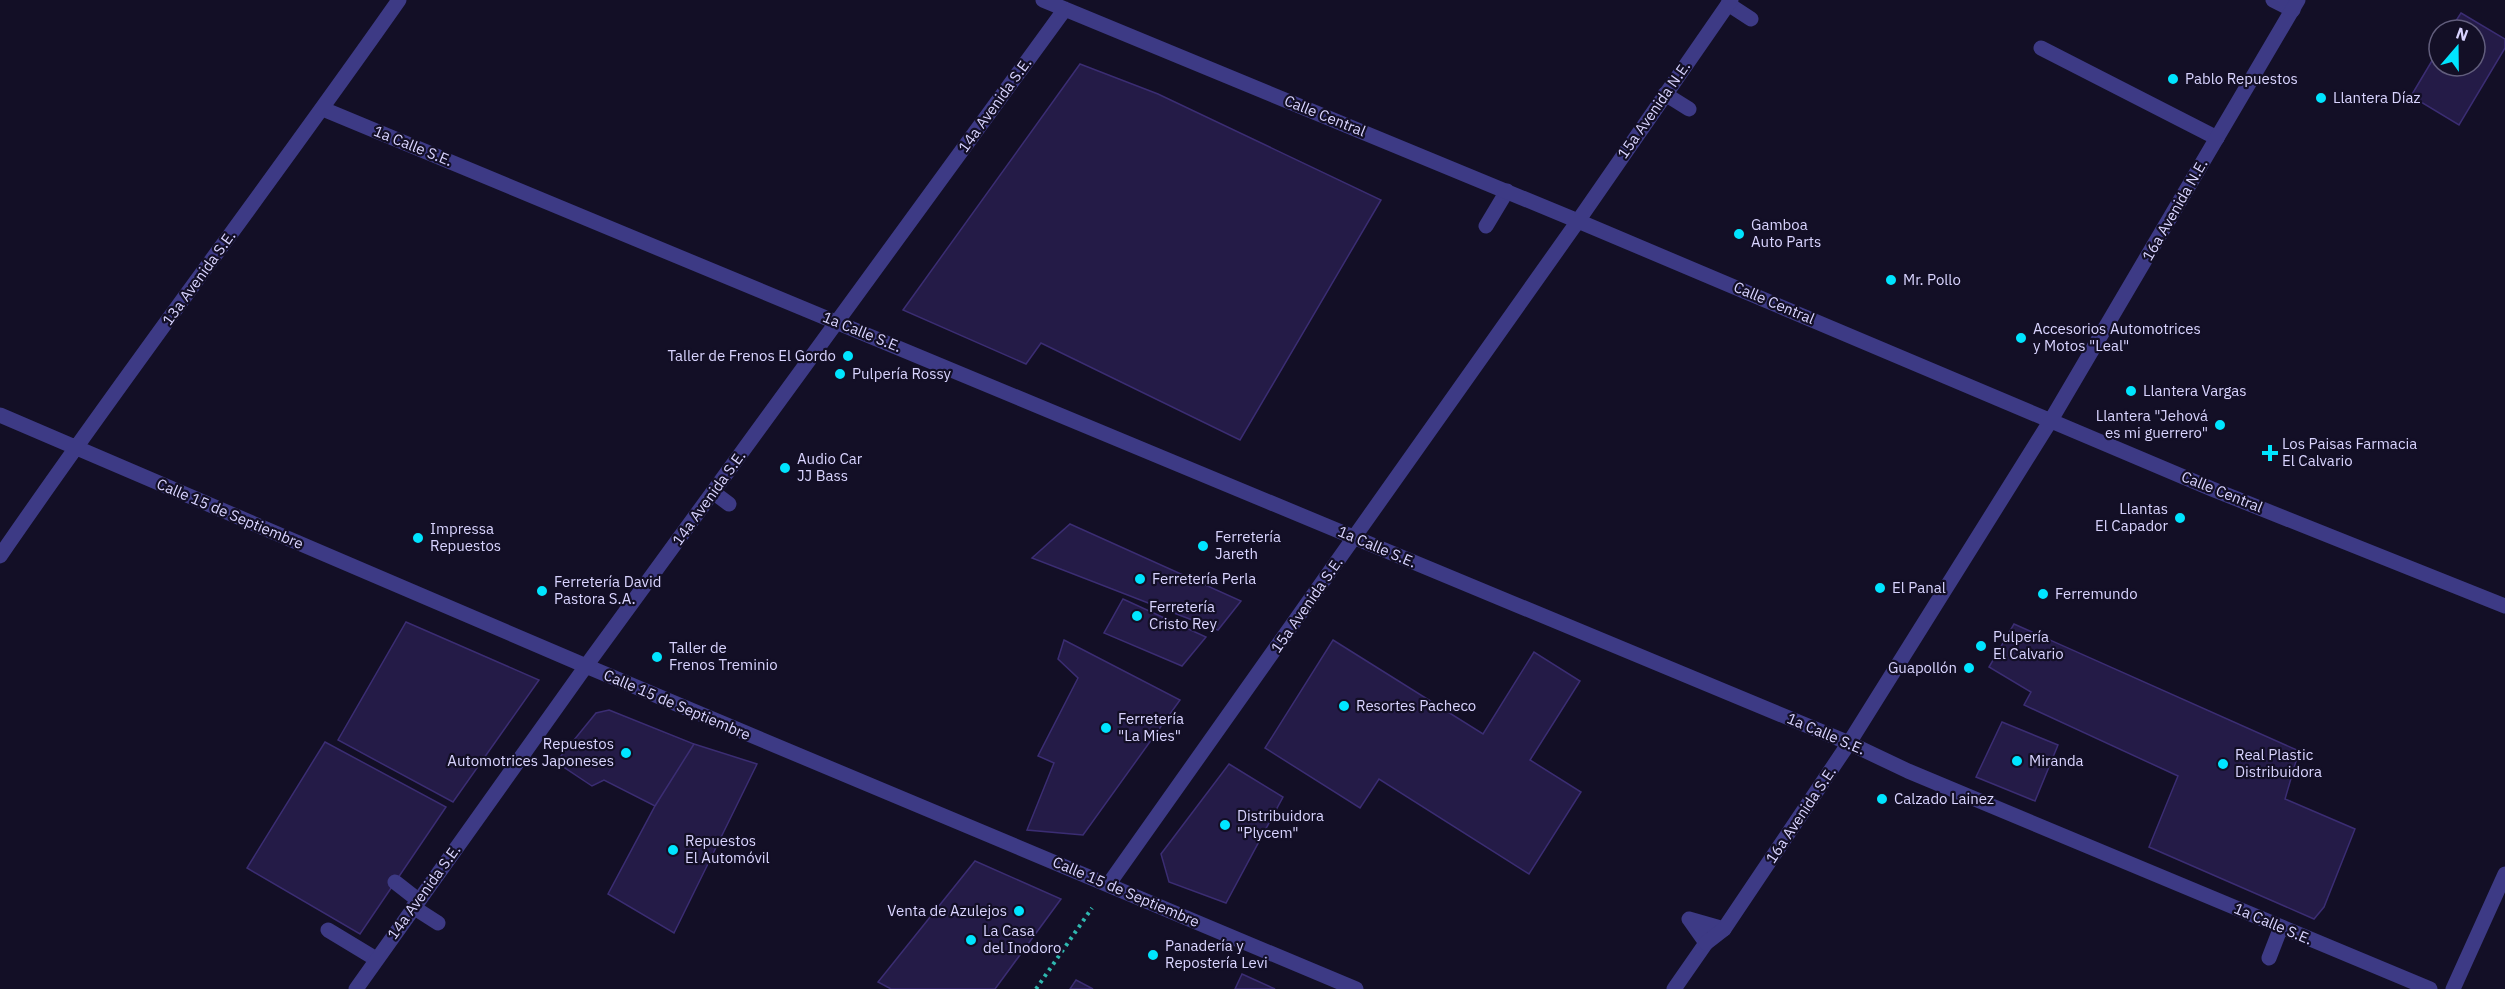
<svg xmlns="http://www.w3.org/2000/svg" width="2505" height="989" font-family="'IBM Plex Sans',sans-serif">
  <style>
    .building { fill: #241b47; stroke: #3b2d73; stroke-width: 1.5 }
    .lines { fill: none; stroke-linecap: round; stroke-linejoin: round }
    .path { stroke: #2fb8b0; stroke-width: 4; stroke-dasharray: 3 4.5; stroke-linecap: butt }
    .lane { stroke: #3d3a85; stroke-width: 15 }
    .street { stroke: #3d3a85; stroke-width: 15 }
    .poi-dot { fill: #00e5ff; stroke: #130f26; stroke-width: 2 }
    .labels { text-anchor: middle; stroke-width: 4.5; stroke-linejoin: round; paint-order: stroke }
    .poi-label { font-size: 15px; fill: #d9d4ff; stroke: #130f26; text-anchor: start }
    .street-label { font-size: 15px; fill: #d9d4ff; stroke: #130f26 }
  </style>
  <rect width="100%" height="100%" fill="#130f26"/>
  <path class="building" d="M2461 13 2505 39V48L2459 125 2411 96 2439 49V66H2475V30H2450Z
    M1080 64 1158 94 1381 200 1240 440 1041 343 1026 364 903 310Z
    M1070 524 1241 601 1218 630 1032 558Z
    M1123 599 1206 637 1182 666 1104 633Z
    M406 622 539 680 453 802 338 740Z
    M2014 624 2299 751 2285 799 2355 829 2324 907 2314 919 2149 847 2178 776 2024 705 2031 692 1989 667Z
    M1064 640 1180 700 1083 835 1027 830 1054 763 1038 756 1078 678 1058 659Z
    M1333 640 1483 734 1534 652 1580 681 1530 760 1581 792 1529 874 1379 779 1360 808 1265 748Z
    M609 710 694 744 655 806 604 780 592 786 556 762 596 713Z
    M2002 722 2058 745 2035 801 1976 777Z
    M325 742 446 807 360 934 247 868Z
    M694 744 757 764 674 933 608 894 655 806Z
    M1229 764 1283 797 1226 903 1169 882 1161 854Z
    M975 861 1061 899 995 989H891L878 982Z
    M1242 974 1275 989H1235Z
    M1076 980 1093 989H1070Z"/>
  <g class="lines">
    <path class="path" d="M1036 989 1092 908"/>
    <path class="lane" d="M2273 0 2293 10
      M1728 4 1751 19
      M2041 48 2217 138
      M1665 94 1689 109
      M1486 226 1507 191
      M713 492 729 504
      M395 882 418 900
      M413 907 438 923
      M1689 919 1724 929
      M328 930 376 959
      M2269 958 2281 927
      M1674 989 1706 943 1689 919"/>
    <path class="street" d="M1043 0 1578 221 2212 489 2505 606
      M323 109 1849 743 1908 771 2430 989
      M0 415 586 666 1356 989
      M0 556C129 368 268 187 399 0
      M1108 885 1578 221 1731 0
      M1706 943 1724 929 1849 743 2051 420 2298 0
      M356 989 586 666 1065 9
      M2453 989 2505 874"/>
  </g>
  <g class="poi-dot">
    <circle cx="2173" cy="79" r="6"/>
    <circle cx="2321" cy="98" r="6"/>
    <circle cx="1739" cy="234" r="6"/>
    <circle cx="1891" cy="280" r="6"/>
    <circle cx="2021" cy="338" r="6"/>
    <circle cx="848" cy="356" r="6"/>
    <circle cx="840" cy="374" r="6"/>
    <circle cx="2131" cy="391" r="6"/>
    <circle cx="2220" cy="425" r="6"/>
    <path d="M2267 444h6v6h6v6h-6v6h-6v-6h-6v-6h6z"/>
    <circle cx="785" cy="468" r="6"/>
    <circle cx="2180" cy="518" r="6"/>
    <circle cx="418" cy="538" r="6"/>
    <circle cx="1203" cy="546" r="6"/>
    <circle cx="1140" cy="579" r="6"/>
    <circle cx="1880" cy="588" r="6"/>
    <circle cx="542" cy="591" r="6"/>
    <circle cx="2043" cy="594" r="6"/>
    <circle cx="1137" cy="616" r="6"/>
    <circle cx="1981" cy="646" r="6"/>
    <circle cx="657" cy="657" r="6"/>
    <circle cx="1969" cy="668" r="6"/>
    <circle cx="1344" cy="706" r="6"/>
    <circle cx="1106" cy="728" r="6"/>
    <circle cx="626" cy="753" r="6"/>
    <circle cx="2017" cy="761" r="6"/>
    <circle cx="2223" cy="764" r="6"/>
    <circle cx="1882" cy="799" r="6"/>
    <circle cx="1225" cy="825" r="6"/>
    <circle cx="673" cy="850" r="6"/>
    <circle cx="1019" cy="911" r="6"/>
    <circle cx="971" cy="940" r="6"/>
    <circle cx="1153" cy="955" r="6"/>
  </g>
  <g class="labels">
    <g class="poi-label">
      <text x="2185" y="84">Pablo Repuestos</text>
      <text x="2333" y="103">Llantera Díaz</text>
      <text x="1751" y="230">Gamboa<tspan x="1751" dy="17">Auto Parts</tspan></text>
      <text x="1903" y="285">Mr. Pollo</text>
      <text x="2033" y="334">Accesorios Automotrices<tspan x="2033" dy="17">y Motos "Leal"</tspan></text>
      <text x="836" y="361" text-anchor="end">Taller de Frenos El Gordo</text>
      <text x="852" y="379">Pulpería Rossy</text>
      <text x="2143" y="396">Llantera Vargas</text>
      <text x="2208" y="421" text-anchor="end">Llantera "Jehová<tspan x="2208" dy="17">es mi guerrero"</tspan></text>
      <text x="2282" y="449">Los Paisas Farmacia<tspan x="2282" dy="17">El Calvario</tspan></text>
      <text x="797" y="464">Audio Car<tspan x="797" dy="17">JJ Bass</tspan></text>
      <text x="2168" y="514" text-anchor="end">Llantas<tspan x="2168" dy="17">El Capador</tspan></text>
      <text x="430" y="534">Impressa<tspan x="430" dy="17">Repuestos</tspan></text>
      <text x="1215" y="542">Ferretería<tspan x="1215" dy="17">Jareth</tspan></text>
      <text x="1152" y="584">Ferretería Perla</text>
      <text x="554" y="587">Ferretería David<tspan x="554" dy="17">Pastora S.A.</tspan></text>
      <text x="1892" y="593">El Panal</text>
      <text x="2055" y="599">Ferremundo</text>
      <text x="1149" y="612">Ferretería<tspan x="1149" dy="17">Cristo Rey</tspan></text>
      <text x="1993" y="642">Pulpería<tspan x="1993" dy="17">El Calvario</tspan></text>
      <text x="669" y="653">Taller de<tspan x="669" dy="17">Frenos Treminio</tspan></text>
      <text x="1957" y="673" text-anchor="end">Guapollón</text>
      <text x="1356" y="711">Resortes Pacheco</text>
      <text x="1118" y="724">Ferretería<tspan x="1118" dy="17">"La Mies"</tspan></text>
      <text x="614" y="749" text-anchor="end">Repuestos<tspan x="614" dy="17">Automotrices Japoneses</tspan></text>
      <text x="2235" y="760">Real Plastic<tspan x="2235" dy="17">Distribuidora</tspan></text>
      <text x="2029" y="766">Miranda</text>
      <text x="1894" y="804">Calzado Lainez</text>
      <text x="1237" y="821">Distribuidora<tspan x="1237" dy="17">"Plycem"</tspan></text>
      <text x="685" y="846">Repuestos<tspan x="685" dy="17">El Automóvil</tspan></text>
      <text x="1007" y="916" text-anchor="end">Venta de Azulejos</text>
      <text x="983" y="936">La Casa<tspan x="983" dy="17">del Inodoro</tspan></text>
      <text x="1165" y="951">Panadería y<tspan x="1165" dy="17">Repostería Levi</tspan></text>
    </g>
    <g class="street-label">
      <text transform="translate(995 105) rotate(-54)" y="5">14a Avenida S.E.</text>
      <text transform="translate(1654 110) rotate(-55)" y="5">15a Avenida N.E.</text>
      <text transform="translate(1325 116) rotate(22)" y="5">Calle Central</text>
      <text transform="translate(413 146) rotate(22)" y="5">1a Calle S.E.</text>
      <text transform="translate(2175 210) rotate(-60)" y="5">16a Avenida N.E.</text>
      <text transform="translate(199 278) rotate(-54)" y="5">13a Avenida S.E.</text>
      <text transform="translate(1774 303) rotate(23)" y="5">Calle Central</text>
      <text transform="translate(862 332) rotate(22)" y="5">1a Calle S.E.</text>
      <text transform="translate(2222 492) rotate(22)" y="5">Calle Central</text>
      <text transform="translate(709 498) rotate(-54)" y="5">14a Avenida S.E.</text>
      <text transform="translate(230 514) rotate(23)" y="5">Calle 15 de Septiembre</text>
      <text transform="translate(1377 547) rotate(23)" y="5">1a Calle S.E.</text>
      <text transform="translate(1307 605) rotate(-55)" y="5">15a Avenida S.E.</text>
      <text transform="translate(677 705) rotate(23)" y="5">Calle 15 de Septiembre</text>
      <text transform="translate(1826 734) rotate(23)" y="5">1a Calle S.E.</text>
      <text transform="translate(1801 815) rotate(-56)" y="5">16a Avenida S.E.</text>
      <text transform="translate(424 892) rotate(-54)" y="5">14a Avenida S.E.</text>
      <text transform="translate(1126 892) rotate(23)" y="5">Calle 15 de Septiembre</text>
      <text transform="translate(2273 924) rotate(23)" y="5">1a Calle S.E.</text>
    </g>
  </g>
  <g transform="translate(2457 48) rotate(20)"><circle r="28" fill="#130f26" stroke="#625e7d" stroke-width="1.5"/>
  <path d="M0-4.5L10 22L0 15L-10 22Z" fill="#00e5ff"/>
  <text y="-9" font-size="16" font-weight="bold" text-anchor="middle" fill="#d9d4ff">N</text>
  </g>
</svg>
